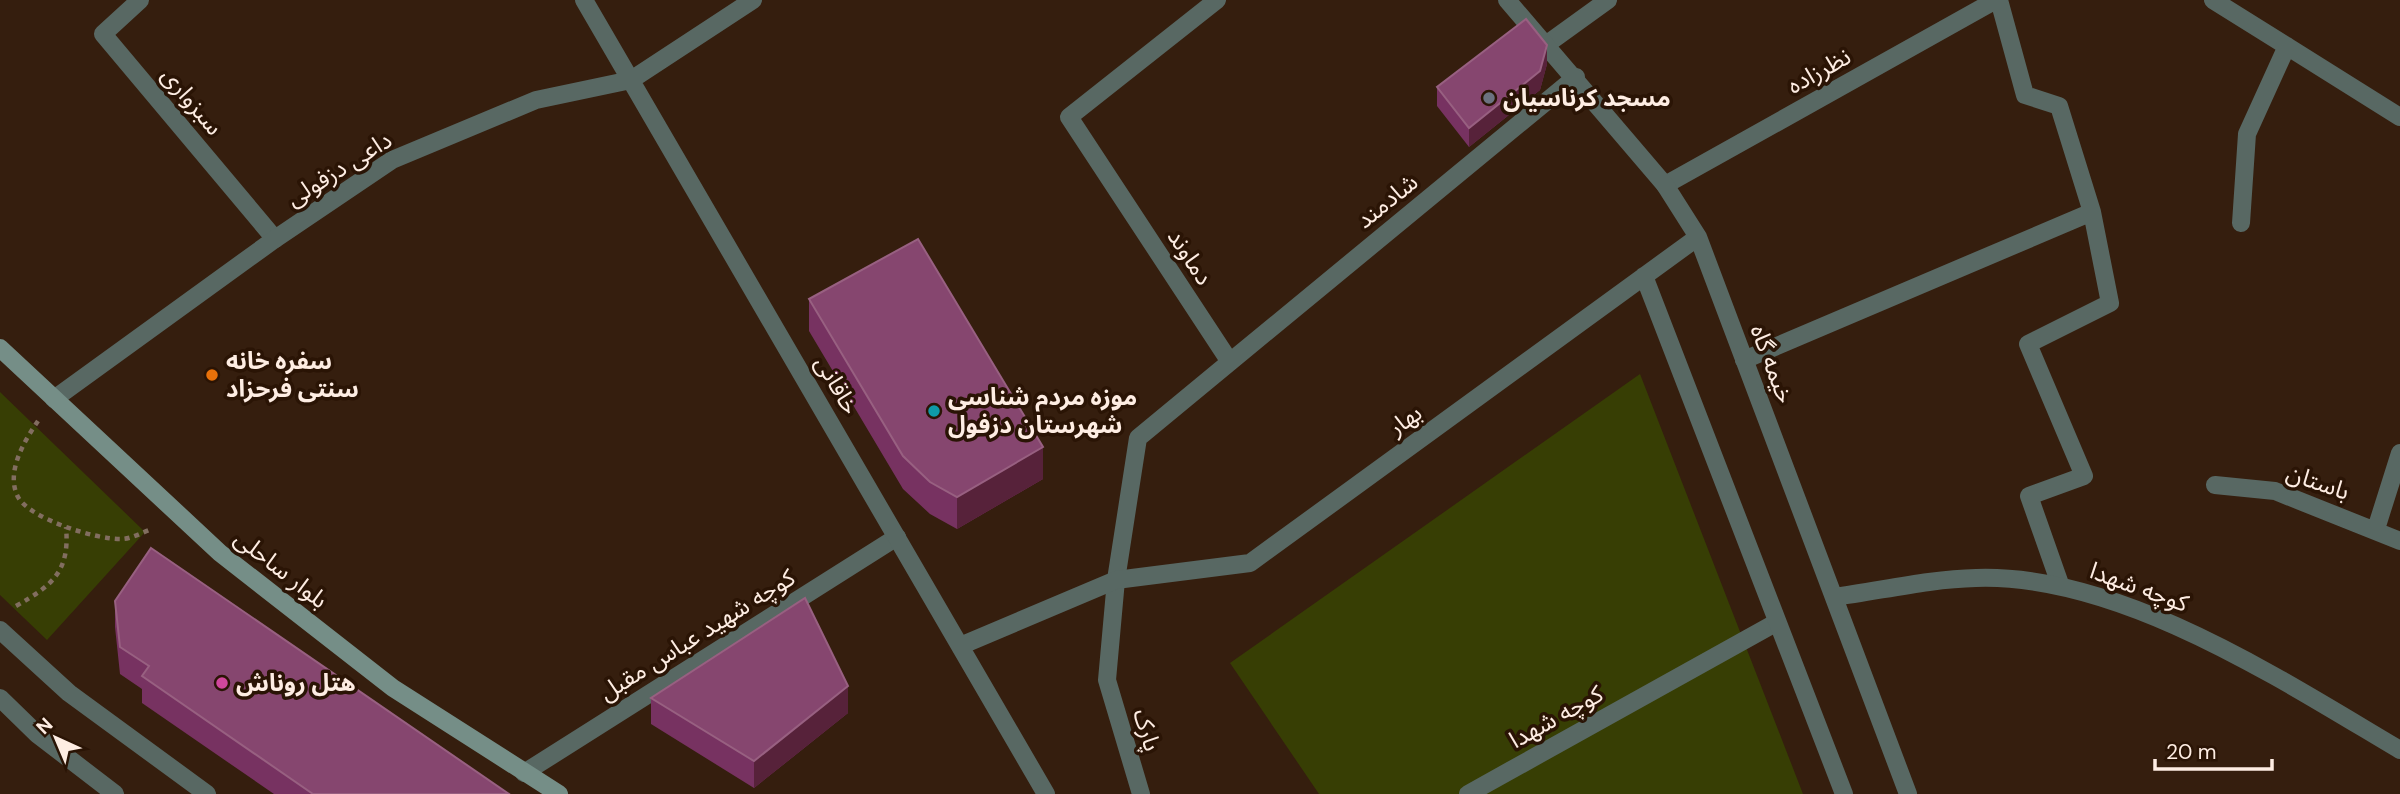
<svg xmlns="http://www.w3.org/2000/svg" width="2400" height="794" font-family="'DM Sans','Noto Sans Arabic',sans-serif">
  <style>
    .green { fill: #373e04 }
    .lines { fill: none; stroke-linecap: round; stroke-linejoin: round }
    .path { stroke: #826e60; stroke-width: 4.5; stroke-dasharray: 5 5; stroke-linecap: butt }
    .service { stroke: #586863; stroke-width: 18 }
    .minor { stroke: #586863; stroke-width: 18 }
    .secondary { stroke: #758e87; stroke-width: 18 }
    .wall { fill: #773261 }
    .shaded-wall { fill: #57223a }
    .building { fill: #86466f; stroke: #986081; stroke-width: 2 }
    .worship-dot { fill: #6b7280; stroke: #2a1405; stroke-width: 2.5 }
    .food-dot { fill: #e8710a; stroke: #2a1405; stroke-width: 2.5 }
    .culture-dot { fill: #0f9aa8; stroke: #2a1405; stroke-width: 2.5 }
    .hotel-dot { fill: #d1479c; stroke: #2a1405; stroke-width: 2.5 }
    .labels { text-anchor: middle; stroke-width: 7; stroke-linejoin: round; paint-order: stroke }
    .street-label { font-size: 24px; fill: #feede3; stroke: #2a1405 }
    .poi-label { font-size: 24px; font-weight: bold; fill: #feede3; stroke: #2a1405; text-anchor: start }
  </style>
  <rect width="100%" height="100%" fill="#351e0e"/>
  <path class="green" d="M1640 374 1803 794H1319L1230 663Z
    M0 392 145 532 47 640 0 595Z"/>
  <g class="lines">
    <path class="path" d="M38 421C25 440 5 472 18 497 30 519 97 540 122 539 131 539 143 532 152 529
      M16 606C53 585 70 571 66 527"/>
    <path class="service" d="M140 0 103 34 275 239
      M1999 0 2025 95 2059 106 2092 212 2110 303 2028 344 2084 476 2029 496 2060 584
      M2213 0 2400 117
      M1547 44 1608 0
      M1665 185 1996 0
      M2241 223 2247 134 2287 46
      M1744 360 2092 212
      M1230 362 1576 77
      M2215 485 2275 491 2400 541
      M2376 529 2400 453
      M0 630 69 693 207 794
      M0 698 37 734 115 794
      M524 773 897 537
      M1141 794 1107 680 1116 580 1138 438 1230 362 1069 117 1217 0
      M1468 794 1777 622"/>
    <path class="minor" d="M584 0 1046 794
      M1507 0 1665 185 1698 237 1908 794
      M1644 276 1844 794
      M54 399 275 239 392 160 536 100 631 80 753 0
      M1834 597C1880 591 1929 579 1976 578 2119 573 2280 679 2400 750
      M960 646 1116 580 1250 563 1698 237"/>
    <path class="secondary" d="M0 348 220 553 393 688 559 794"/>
  </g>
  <path class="wall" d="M1547 64 1540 90 1469 147 1437 106V87Z
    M809 299 1043 479 957 529 930 514 903 489 809 331Z
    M115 601 509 794H274L142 703V689L120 674 115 627Z
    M651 698 848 713 754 788 651 724Z"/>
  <path class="shaded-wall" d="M1547 45V64L1540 90 1469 147V128Z
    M1043 447V479L957 529V497Z
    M848 686V713L754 788V761Z"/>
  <path class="building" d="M1526 19 1547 45 1540 71 1469 128 1437 87Z
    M918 239 1043 447 957 497 930 482 903 456 809 299Z
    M151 548 509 794H313L142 676 149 666 120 647 115 601Z
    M805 598 848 686 754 761 651 698Z"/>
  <circle class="worship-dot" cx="1489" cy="98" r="7"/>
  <circle class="food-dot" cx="212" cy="375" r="7"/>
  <circle class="culture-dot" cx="934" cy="411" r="7"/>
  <circle class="hotel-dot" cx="222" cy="683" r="7"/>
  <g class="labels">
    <g class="street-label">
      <text transform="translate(1819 71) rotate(-29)" y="8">نظرزاده</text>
      <text transform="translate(192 101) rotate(50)" y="8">سبزواری</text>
      <text transform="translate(339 169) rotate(-32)" y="8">داعی دزفولی</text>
      <text transform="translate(1387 201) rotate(-39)" y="8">شادمند</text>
      <text transform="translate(1190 257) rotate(57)" y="8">دماوند</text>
      <text transform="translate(1772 364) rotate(69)" y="8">خیمه گاه</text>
      <text transform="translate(837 385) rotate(60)" y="8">خاقانی</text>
      <text transform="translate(1405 420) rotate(-36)" y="8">بهار</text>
      <text transform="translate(2318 482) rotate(19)" y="8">باستان</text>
      <text transform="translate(281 569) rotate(38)" y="8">بلوار ساحلی</text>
      <text transform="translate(2139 587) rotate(20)" y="8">کوچه شهدا</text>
      <text transform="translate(697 635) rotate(-32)" y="8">کوچه شهید عباس مقبل</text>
      <text transform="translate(1556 717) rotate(-29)" y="8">کوچه شهدا</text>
      <text transform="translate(1147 730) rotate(73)" y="8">پارک</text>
    </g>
    <g class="poi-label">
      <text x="1503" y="106">مسجد کرناسیان</text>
      <text x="226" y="369">سفره خانه<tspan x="226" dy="28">سنتی فرحزاد</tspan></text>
      <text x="948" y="405">موزه مردم شناسی<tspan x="948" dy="28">شهرستان دزفول</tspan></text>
      <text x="236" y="691">هتل روناش</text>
    </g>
  </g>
  <g transform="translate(56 738) rotate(316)" stroke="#2a1405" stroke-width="5" paint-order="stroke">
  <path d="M0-5L12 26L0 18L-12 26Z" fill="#feede3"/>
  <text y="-10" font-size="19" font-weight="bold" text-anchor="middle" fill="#feede3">N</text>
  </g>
  <path d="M2155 759v10h117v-10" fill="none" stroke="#feede3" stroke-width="3.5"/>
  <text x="2166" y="759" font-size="21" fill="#feede3" stroke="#2a1405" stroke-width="5" paint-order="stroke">20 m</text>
</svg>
